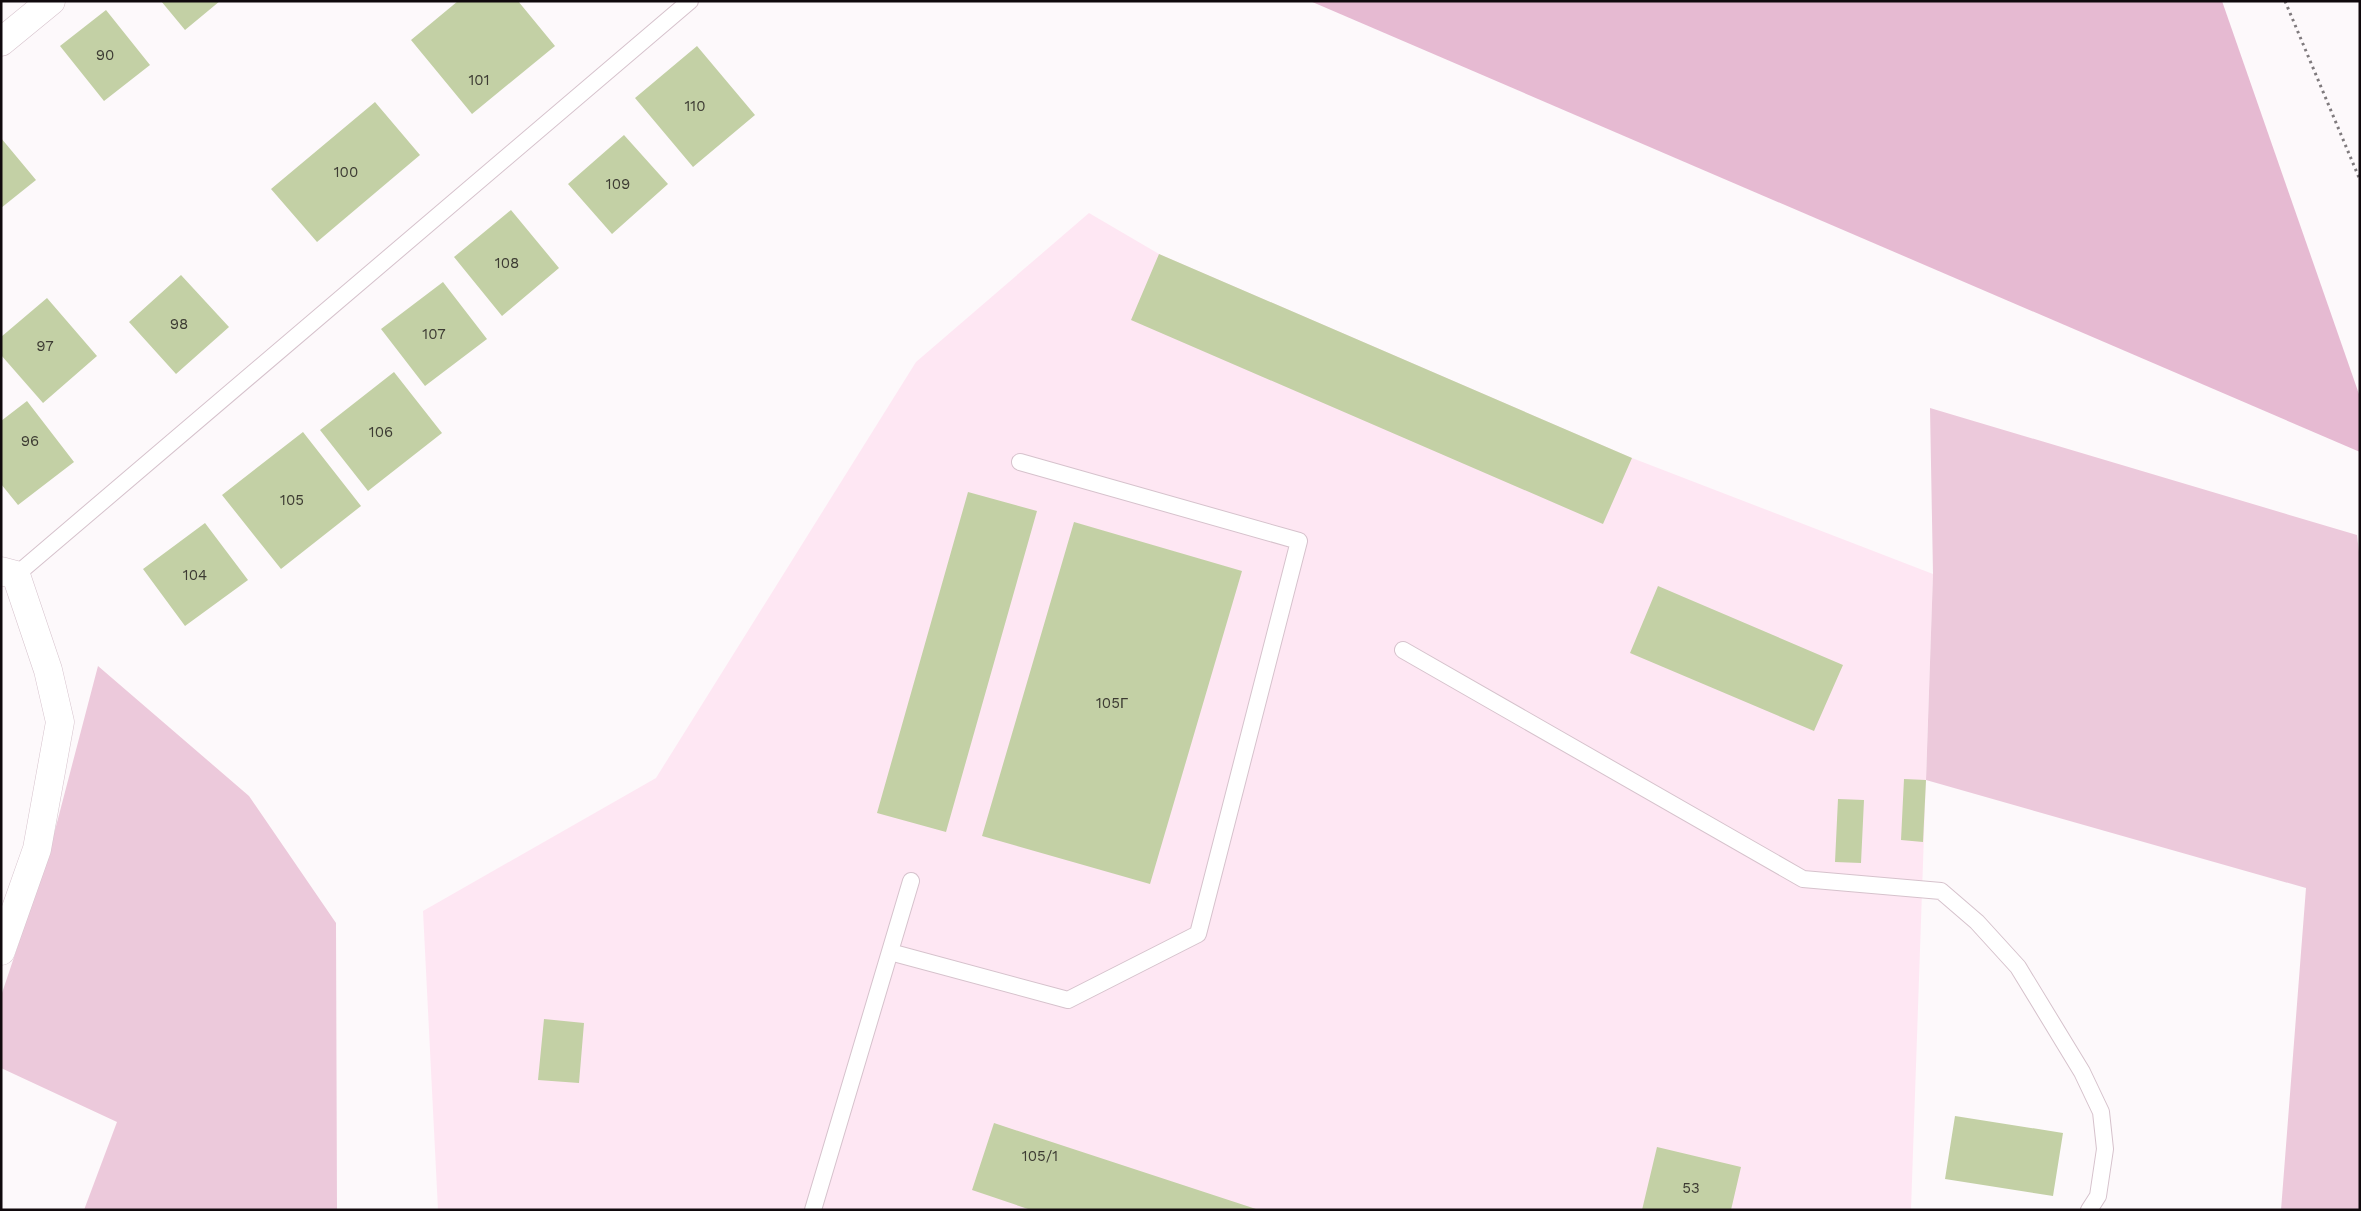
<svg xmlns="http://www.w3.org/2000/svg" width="2361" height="1211" font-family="'Work Sans',sans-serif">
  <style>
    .built { fill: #fee7f3 }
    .green { fill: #ecc9db }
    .forest { fill: #e6bad2 }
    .building { fill: #c3d0a5 }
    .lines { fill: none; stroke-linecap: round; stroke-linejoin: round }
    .lane-casing { stroke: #d6c2cc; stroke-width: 18 }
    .street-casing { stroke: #d6c2cc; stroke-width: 29 }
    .path { stroke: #7f7a7d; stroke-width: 3; stroke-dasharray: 2.5 4; stroke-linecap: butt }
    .lane { stroke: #fff; stroke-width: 16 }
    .street { stroke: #fff; stroke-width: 28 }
    .labels { text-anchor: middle; stroke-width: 4; stroke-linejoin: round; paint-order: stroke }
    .number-label { font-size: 15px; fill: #3d3b33 }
  </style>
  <rect width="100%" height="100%" fill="#fdf9fb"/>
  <path class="built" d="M1089 213 1159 254 1632 458 1933 574 1911 1210H438L423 911 656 778 916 362Z"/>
  <path class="green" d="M1930 408 2357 535 2360 561V1210H2281L2306 888 1926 780 1933 574Z
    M98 666 249 796 336 923 337 1210H84L117 1122 1 1068V996L49 853Z"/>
  <path class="forest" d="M1310 1H2222L2360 397V452Z"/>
  <path class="building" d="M161 1H220L185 30Z
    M458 1H518L555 46 472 114 411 40Z
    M106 10 150 65 104 101 60 46Z
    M697 46 755 115 693 167 635 98Z
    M375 102 420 155 317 242 271 189Z
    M624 135 668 184 612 234 568 184Z
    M1 138 36 180 1 208Z
    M511 210 559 268 502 316 454 257Z
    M1159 254 1632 458 1603 524 1131 320Z
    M181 275 229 327 176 374 129 322Z
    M443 282 487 339 425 386 381 329Z
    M47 298 97 356 43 403 1 355V337Z
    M394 372 442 433 368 491 320 430Z
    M27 401 74 462 18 505 1 484V421Z
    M303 432 361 506 281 569 222 495Z
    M968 492 1037 511 946 832 877 813Z
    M1074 522 1242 571 1150 884 982 836Z
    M205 523 248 580 185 626 143 569Z
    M1658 586 1843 665 1814 731 1630 653Z
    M1904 779 1926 780 1923 842 1901 840Z
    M1838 799 1864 800 1861 863 1835 862Z
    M544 1019 584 1023 579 1083 538 1080Z
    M1955 1116 2063 1133 2053 1196 1945 1179Z
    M994 1123 1256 1209V1210H1031L972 1190Z
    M1657 1147 1741 1167 1731 1210H1642Z"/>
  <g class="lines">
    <defs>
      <path id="lane" d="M16 575 690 1
        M1403 650 1803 879 1941 891 1977 922 2018 967 2082 1072 2101 1112 2105 1149 2098 1196 2089 1210
        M890 952 1068 1000 1198 934 1299 541 1020 462
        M813 1210 911 881"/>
      <path id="street" d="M1 42 51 1
        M1 571 16 575 48 670 60 722 37 849 1 951"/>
    </defs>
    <use href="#lane" class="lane-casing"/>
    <use href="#street" class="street-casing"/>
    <path class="path" d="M2285 1 2360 180"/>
    <use href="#lane" class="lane"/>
    <use href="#street" class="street"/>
  </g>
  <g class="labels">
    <g class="number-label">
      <text x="105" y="60">90</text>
      <text x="479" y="85">101</text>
      <text x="695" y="111">110</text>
      <text x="346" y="177">100</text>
      <text x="618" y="189">109</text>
      <text x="507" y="268">108</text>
      <text x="179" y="329">98</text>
      <text x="434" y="339">107</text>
      <text x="45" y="351">97</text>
      <text x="381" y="437">106</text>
      <text x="30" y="446">96</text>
      <text x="292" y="505">105</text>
      <text x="195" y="580">104</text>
      <text x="1112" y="708">105Г</text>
      <text x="1040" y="1161">105/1</text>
      <text x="1691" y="1193">53</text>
    </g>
  </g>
  <rect width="2361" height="1211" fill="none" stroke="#10090d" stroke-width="5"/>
</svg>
